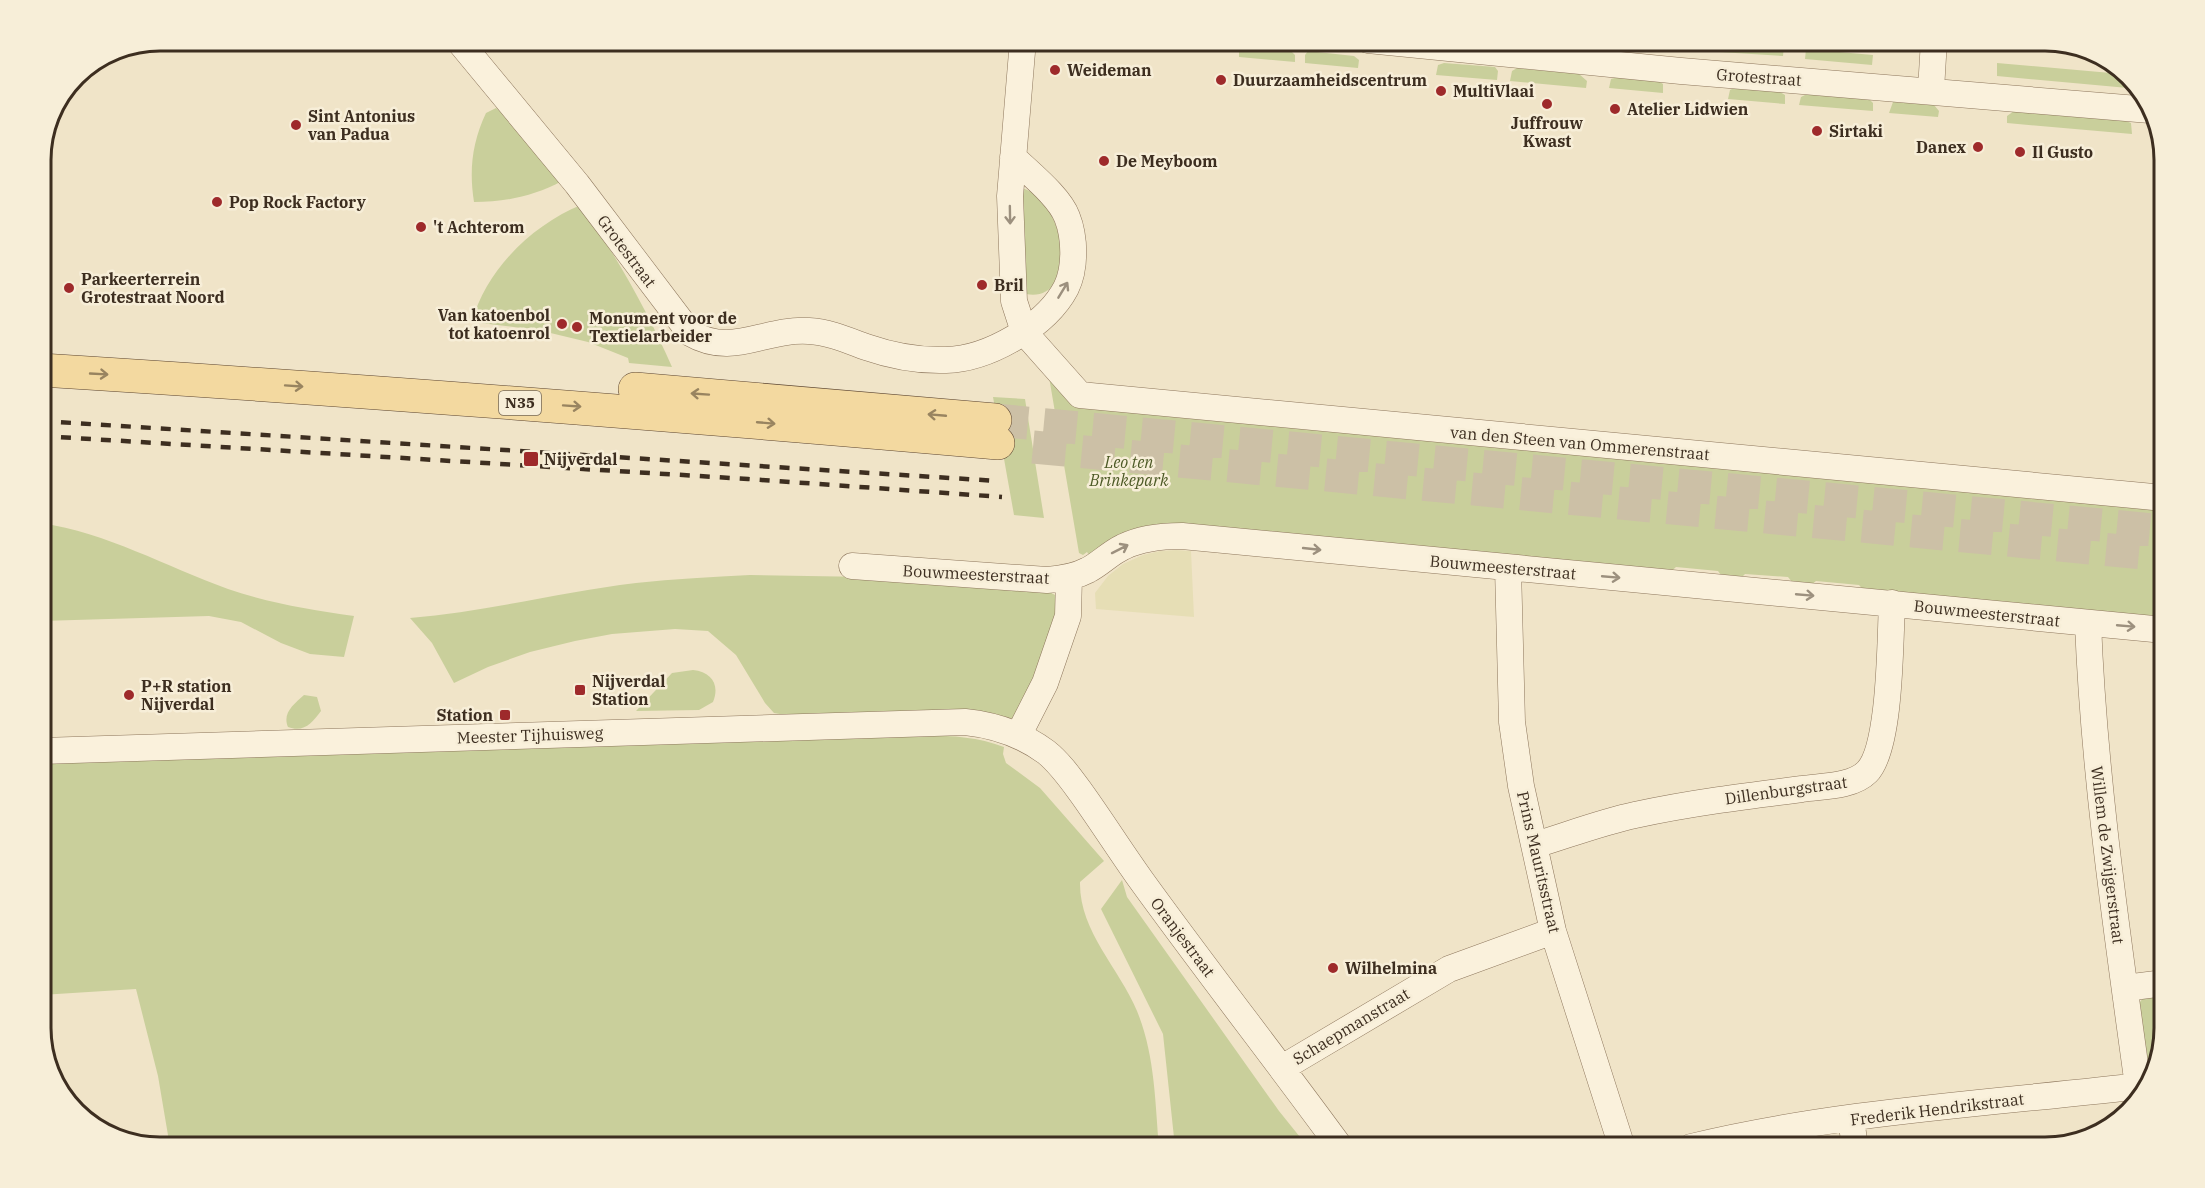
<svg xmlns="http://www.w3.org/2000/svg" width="2205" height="1188" font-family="'IBM Plex Serif',serif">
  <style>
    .farmland { fill: #e6deb5 }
    .green { fill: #c9cf9b }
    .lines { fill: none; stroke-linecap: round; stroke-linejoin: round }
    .primary-tunnel { stroke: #ccc0a6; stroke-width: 33; stroke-dasharray: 33 16; stroke-linecap: butt }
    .street-casing { stroke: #8d765c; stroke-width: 27 }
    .primary-casing { stroke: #5b4430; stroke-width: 34 }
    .street { stroke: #faf1dc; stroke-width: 26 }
    .primary { stroke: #f3d9a0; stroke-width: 33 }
    .rail { stroke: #3d2e20; stroke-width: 4.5; stroke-dasharray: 10 10; stroke-linecap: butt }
    .oneway { stroke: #9c907e }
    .oneway2 { stroke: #988460 }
    .poi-dot { fill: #9e2a2b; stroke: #f7eed8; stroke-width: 2 }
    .labels { text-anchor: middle; stroke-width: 5; stroke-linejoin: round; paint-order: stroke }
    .shield { fill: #f7eed8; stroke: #756857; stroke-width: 1.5 }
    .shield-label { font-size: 15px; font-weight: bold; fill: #3d2e20 }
    .poi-label { font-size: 16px; font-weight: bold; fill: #3d2e20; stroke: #f7eed8; text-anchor: start }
    .street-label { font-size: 16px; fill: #3d2e20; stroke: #f7eed8 }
    .park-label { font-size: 16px; font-style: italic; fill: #4d5a26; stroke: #f7eed8 }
    .rim { fill: none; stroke: #3d2e20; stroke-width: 3 }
  </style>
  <rect width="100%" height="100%" fill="#f0e4c8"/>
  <path class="farmland" d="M1176 550 1191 551 1194 617 1096 609 1095 593 1108 576 1123 564 1143 555 1160 551Z"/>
  <path class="green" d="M1599 41H1666L1665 48 1616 43 1615 53 1601 50 1598 45Z
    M1704 41 1784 46 1783 56 1703 51Z
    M1239 45 1290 50 1295 55V62L1239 57Z
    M1806 49 1873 55 1872 65 1805 59Z
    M1308 51 1354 56 1359 60 1358 68 1305 63V55Z
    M1444 63 1495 67 1498 71 1497 80 1436 75 1438 65Z
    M1997 63 2122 74 2139 89 1997 76Z
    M1517 68 1579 74 1587 81 1586 88 1510 81 1512 71Z
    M1618 77 1658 81 1663 84V93L1609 88 1611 79Z
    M1736 87 1780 92 1785 95V104L1728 99 1730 90Z
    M1807 94 1869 99 1873 103V111L1799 105 1801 97Z
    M1893 102 1934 105 1939 111 1938 117 1889 113Z
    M496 108 500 111 562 181C534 196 506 202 474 202 469 170 472 143 486 113Z
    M2014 111 2126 121 2131 123 2132 134 2007 123V116Z
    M1021 188C1067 198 1080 304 1026 294Z
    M581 205C617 257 647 310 672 367L629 363 628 358 588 342 538 330 472 322C486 270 532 225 581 205Z
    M1049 377 1056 380 2164 506V623L1868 595 1859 585 1816 581 1806 589 1797 588 1788 577 1745 574 1737 582 1725 581 1718 571 1676 567 1667 575 1180 528 1091 558 1087 552 1083 555 1079 553Z
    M993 397 1025 399 1044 518 1014 515Z
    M41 523C107 533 165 566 228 589 269 603 311 610 354 616L344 657 310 654 281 643 241 622 209 616 41 621Z
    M750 575 869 577 1044 589 1055 595 1058 605 1040 667 1014 718 1006 719 791 716 774 713 765 703 736 655 708 631 675 629 612 634 575 641 530 652 488 667 454 683 432 643 410 618C486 612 560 592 636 583 674 579 712 577 750 575Z
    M693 670C712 672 720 685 713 702L699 710 636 711 672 673Z
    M304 695 317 697 321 711C312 723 304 733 288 727 282 713 294 704 304 695Z
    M926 735C954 736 978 737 1004 747L1003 754 1006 763 1040 788 1104 861 1080 882C1079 931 1119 968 1137 1011 1155 1055 1155 1101 1159 1147H170L158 1076 136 989 41 995V763Z
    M1122 880 1127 897 1279 1111 1308 1147H1175L1163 1034 1101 909Z
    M2164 991V1028L2154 1072 2147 1066 2139 1003 2144 997Z"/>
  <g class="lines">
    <path class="primary-tunnel" d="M995 420 2164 531
      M1033 447 2164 555"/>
    <defs>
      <path id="street" d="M458 40 577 184 690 333C733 358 764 328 809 331 829 332 847 340 866 347 892 356 918 361 946 360 988 359 1046 326 1066 288 1076 268 1075 237 1067 217 1059 196 1029 173 1013 157
        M1023 40 1010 196 1014 301 1024 332 1080 395 2164 498
        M1368 40 1681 71 2150 110
        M1931 90 1934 40
        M852 566 1047 580C1061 579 1075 577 1088 570 1100 564 1110 553 1123 547 1141 538 1161 536 1182 536L2164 630
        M1508 568 1512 722 1521 786 1553 931 1622 1147
        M2088 623C2094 778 2117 932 2138 1086
        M1018 736 1045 683 1068 616 1069 577
        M41 751 965 722C994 725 1023 735 1046 752 1060 763 1071 779 1082 794 1102 822 1121 852 1141 880 1206 970 1275 1058 1340 1147
        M1535 845C1568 835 1602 822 1635 815 1690 803 1746 796 1802 789 1822 786 1852 787 1867 772 1891 748 1890 639 1892 603
        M2125 988 2164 983
        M1282 1068 1449 969 1553 931
        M1851 1119 1855 1147
        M1691 1147C1840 1111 1996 1103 2149 1085"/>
      <path id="primary" d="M41 370C360 390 679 415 998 443
        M635 389 995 420"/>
    </defs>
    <use href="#street" class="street-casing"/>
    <use href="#primary" class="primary-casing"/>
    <use href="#street" class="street"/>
    <use href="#primary" class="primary"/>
    <path class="rail" d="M41 421 999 481
      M41 436 748 479 1002 497"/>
  </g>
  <defs><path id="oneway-shaft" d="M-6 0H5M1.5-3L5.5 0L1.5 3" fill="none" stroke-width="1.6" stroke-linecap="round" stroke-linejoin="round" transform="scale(1.5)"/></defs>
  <g class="oneway">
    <use href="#oneway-shaft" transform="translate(1010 215) rotate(89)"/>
    <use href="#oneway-shaft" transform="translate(1063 290) rotate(-59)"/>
    <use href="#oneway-shaft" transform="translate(1120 549) rotate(-27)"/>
    <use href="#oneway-shaft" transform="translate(1312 549) rotate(6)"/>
    <use href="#oneway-shaft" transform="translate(1611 577) rotate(5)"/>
    <use href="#oneway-shaft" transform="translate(1805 595) rotate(5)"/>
    <use href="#oneway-shaft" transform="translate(2126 626) rotate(5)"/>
  </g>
  <g class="oneway2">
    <use href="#oneway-shaft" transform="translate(99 374) rotate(3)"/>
    <use href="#oneway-shaft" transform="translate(294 386) rotate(4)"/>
    <use href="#oneway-shaft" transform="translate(700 394) rotate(-176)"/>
    <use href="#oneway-shaft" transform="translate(572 406) rotate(4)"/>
    <use href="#oneway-shaft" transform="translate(937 415) rotate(-175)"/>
    <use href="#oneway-shaft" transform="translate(766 423) rotate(5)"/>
  </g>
  <g class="poi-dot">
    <circle cx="1055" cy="70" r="6"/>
    <circle cx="1221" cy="80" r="6"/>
    <circle cx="1441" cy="91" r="6"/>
    <circle cx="1547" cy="104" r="6"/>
    <circle cx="1615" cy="109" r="6"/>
    <circle cx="296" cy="125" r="6"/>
    <circle cx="1817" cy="131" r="6"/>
    <circle cx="1978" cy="147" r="6"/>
    <circle cx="2020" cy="152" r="6"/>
    <circle cx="1104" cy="161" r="6"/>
    <circle cx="217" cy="202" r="6"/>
    <circle cx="421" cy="227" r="6"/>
    <circle cx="982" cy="285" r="6"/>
    <circle cx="69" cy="288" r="6"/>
    <circle cx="562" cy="324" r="6"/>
    <circle cx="577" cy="327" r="6"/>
    <rect x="523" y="451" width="16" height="16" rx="3"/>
    <rect x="574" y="684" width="12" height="12" rx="3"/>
    <circle cx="129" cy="695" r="6"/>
    <rect x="499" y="709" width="12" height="12" rx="3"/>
    <circle cx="1333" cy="968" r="6"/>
  </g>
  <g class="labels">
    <rect class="shield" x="499" y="391" width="42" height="24" rx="4.5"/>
    <g class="shield-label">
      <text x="520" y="408">N35</text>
    </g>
    <g class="poi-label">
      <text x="1067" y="76">Weideman</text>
      <text x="1233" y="86">Duurzaamheidscentrum</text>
      <text x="1453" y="97">MultiVlaai</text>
      <text x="1627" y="115">Atelier Lidwien</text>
      <text x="308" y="122">Sint Antonius<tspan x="308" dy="18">van Padua</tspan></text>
      <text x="1547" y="129" text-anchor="middle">Juffrouw<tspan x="1547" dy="18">Kwast</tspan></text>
      <text x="1829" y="137">Sirtaki</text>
      <text x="1966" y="153" text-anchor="end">Danex</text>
      <text x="2032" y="158">Il Gusto</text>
      <text x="1116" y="167">De Meyboom</text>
      <text x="229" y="208">Pop Rock Factory</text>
      <text x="433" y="233">'t Achterom</text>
      <text x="81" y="285">Parkeerterrein<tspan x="81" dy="18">Grotestraat Noord</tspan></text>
      <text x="994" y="291">Bril</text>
      <text x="550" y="321" text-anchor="end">Van katoenbol<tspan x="550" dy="18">tot katoenrol</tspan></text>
      <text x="589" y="324">Monument voor de<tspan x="589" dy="18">Textielarbeider</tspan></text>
      <text x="544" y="465">Nijverdal</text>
      <text x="592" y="687">Nijverdal<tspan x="592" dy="18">Station</tspan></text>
      <text x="141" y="692">P+R station<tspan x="141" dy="18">Nijverdal</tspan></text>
      <text x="493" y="721" text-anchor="end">Station</text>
      <text x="1345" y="974">Wilhelmina</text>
    </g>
    <g class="street-label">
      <text transform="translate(1759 77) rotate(4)" y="6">Grotestraat</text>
      <text transform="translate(627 251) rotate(53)" y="6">Grotestraat</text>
      <text transform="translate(1580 443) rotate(5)" y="6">van den Steen van Ommerenstraat</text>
      <text transform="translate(1503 567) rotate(5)" y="6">Bouwmeesterstraat</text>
      <text transform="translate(976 574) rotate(3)" y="6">Bouwmeesterstraat</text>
      <text transform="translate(1987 613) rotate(6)" y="6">Bouwmeesterstraat</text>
      <text transform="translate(530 735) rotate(-2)" y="6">Meester Tijhuisweg</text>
      <text transform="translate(1786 790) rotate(-8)" y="6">Dillenburgstraat</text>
      <text transform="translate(2108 855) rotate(83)" y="6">Willem de Zwijgerstraat</text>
      <text transform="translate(1539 862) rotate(77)" y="6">Prins Mauritsstraat</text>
      <text transform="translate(1183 937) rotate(53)" y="6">Oranjestraat</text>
      <text transform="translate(1351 1026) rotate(-31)" y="6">Schaepmanstraat</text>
      <text transform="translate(1937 1109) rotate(-7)" y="6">Frederik Hendrikstraat</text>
    </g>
    <g class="park-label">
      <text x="1129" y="468">Leo ten<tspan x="1129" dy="18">Brinkepark</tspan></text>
    </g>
  </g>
  <path d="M0 0H2205V1188H0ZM160 51H2045A109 109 0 0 1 2154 160V1028A109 109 0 0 1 2045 1137H160A109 109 0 0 1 51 1028V160A109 109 0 0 1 160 51Z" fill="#f7eed8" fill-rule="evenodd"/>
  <path class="rim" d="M160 51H2045A109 109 0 0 1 2154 160V1028A109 109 0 0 1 2045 1137H160A109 109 0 0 1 51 1028V160A109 109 0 0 1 160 51Z"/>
</svg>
